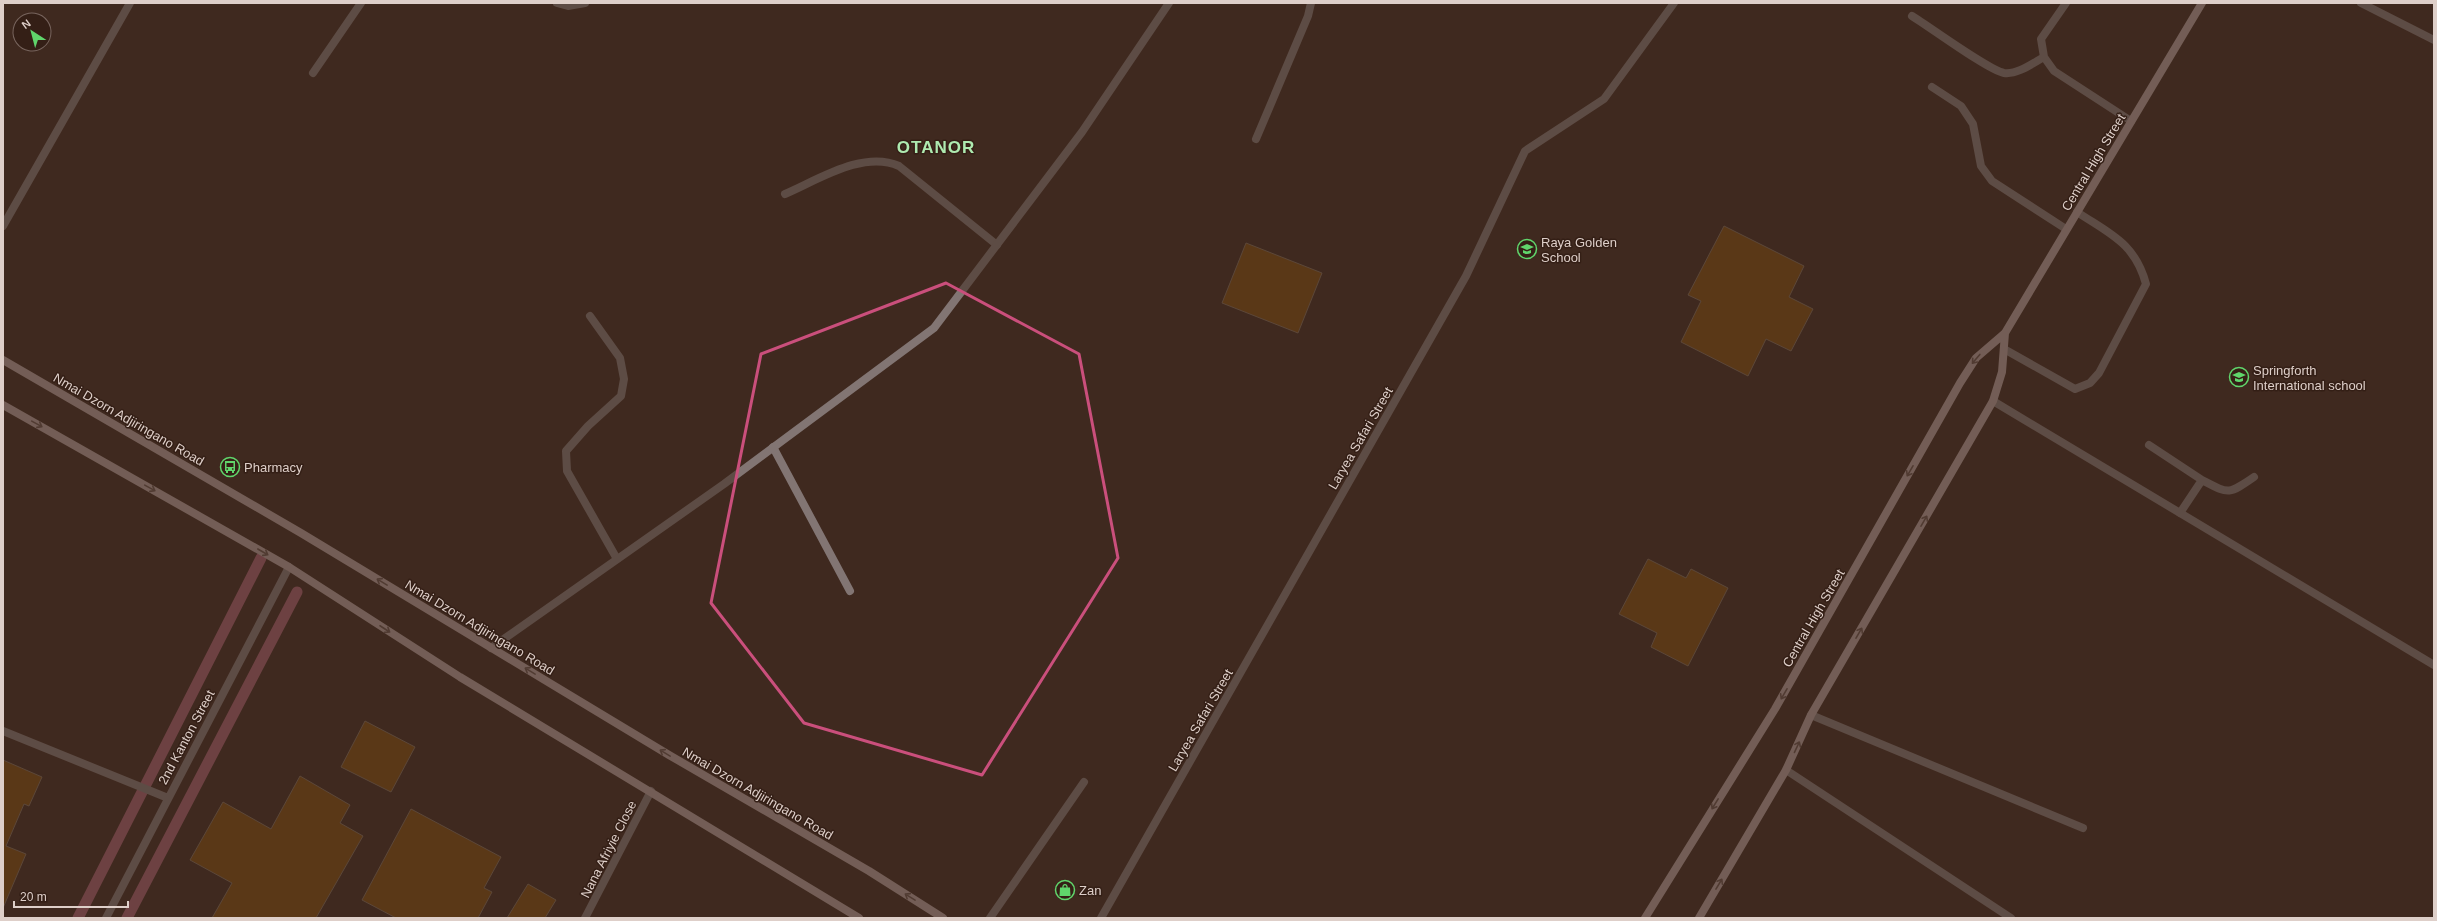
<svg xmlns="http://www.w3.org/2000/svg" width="2437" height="921" font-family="Helvetica,sans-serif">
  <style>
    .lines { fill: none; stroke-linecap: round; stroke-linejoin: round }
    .stream { stroke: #a45d6e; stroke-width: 11 }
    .building { fill: #7b4a0f; stroke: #7e6a58 }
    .lane { stroke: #827573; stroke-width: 8 }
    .street { stroke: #827573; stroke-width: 8 }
    .secondary { stroke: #b19c99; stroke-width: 8 }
    .oneway { stroke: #66514a }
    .marked { fill: none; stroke: #ca4f7c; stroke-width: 3; stroke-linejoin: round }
    .labels { text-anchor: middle; stroke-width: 3; stroke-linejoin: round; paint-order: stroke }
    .street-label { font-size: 13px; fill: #decfc9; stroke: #341f16 }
    .poi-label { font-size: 13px; fill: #decfc9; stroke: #341f16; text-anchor: start }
    .district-label { font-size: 17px; font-weight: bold; letter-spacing: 1px; fill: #aeeab0; stroke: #341f16 }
  </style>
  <rect width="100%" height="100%" fill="#3f291f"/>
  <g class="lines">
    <path class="stream" d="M78 918 261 558
      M127 918 297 592"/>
  </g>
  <path class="building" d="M1724 226 1804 266 1789 297 1813 309 1791 351 1766 339 1748 376 1681 342 1701 301 1688 295Z
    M1246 243 1322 273 1298 333 1222 303Z
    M1648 559 1686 578 1691 569 1728 588 1688 666 1651 647 1657 633 1619 614Z
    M365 721 415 747 391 792 341 767Z
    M3 760 42 777 29 806 24 804 6 846 26 854 3 908Z
    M300 776 350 805 340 823 363 836 316 918H212L232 883 190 860 223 802 271 829Z
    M411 809 501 857 484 888 492 892 478 918H396L362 900Z
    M528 884 556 900 545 918H507Z"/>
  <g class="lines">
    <path class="lane" d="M2066 3 2041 39 2044 57 2054 71 2131 121
      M1912 16C1930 27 1988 70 2004 73 2017 75 2033 63 2044 57
      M313 73 361 3
      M1932 87 1961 106 1973 124 1981 166 1992 181 2066 229
      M1256 139 1308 16 1311 3
      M785 194C818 180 863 150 899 166L997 245
      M590 316 620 358 624 379 621 396 588 426 566 451 567 471 617 559
      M2004 349 2075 389 2090 383 2099 373 2146 284C2135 243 2110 234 2077 212
      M2149 445 2202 480 2180 513
      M773 447 850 591
      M2202 480C2229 494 2228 495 2254 477
      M1811 715 2083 828
      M1786 770 2011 918
      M990 918 1084 782"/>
    <path class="street" d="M557 3 568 6 585 3
      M2361 3 2434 40
      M3 226 130 3
      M1993 401 2434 665
      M491 648 724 484 934 328 1082 132 1169 3
      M3 731 168 798
      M106 918 289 567
      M585 918 651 791
      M1101 918 1466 276 1525 151 1604 99 1674 3"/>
    <path class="secondary" d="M3 360 301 533 669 755 869 871 943 918
      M3 405 289 567 460 677 859 918
      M1645 918 1775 709 1960 383 1976 358 2005 333 2202 3
      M1699 918 1786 770 1811 715 1993 401 2002 372 2005 333"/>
  </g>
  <defs><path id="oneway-shaft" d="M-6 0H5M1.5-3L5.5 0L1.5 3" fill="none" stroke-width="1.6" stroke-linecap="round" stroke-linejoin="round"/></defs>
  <g class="oneway">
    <use href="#oneway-shaft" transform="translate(1976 359) rotate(130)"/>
    <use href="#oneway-shaft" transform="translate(37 424) rotate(29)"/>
    <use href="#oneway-shaft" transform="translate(1910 471) rotate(120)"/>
    <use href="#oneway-shaft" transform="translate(150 488) rotate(29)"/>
    <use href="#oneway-shaft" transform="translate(1924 521) rotate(-60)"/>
    <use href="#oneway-shaft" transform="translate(263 552) rotate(30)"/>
    <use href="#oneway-shaft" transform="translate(382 582) rotate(-149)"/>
    <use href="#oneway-shaft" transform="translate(385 629) rotate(33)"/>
    <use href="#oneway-shaft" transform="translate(1859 633) rotate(-60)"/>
    <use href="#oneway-shaft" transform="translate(530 671) rotate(-149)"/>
    <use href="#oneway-shaft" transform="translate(1784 694) rotate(120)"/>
    <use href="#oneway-shaft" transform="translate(1797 747) rotate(-65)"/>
    <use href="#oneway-shaft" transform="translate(665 753) rotate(-149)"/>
    <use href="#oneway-shaft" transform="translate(1715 804) rotate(122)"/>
    <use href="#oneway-shaft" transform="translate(1719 884) rotate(-59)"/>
    <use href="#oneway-shaft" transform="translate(910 897) rotate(-148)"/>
  </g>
  <path d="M0 0H2437V921H0ZM946 283 1079 354 1118 558 982 775 804 723 711 603 761 354Z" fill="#3f291f" fill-opacity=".55" fill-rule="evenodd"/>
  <path class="marked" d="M946 283 1079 354 1118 558 982 775 804 723 711 603 761 354Z"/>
  <defs>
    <symbol id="school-ring" viewBox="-11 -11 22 22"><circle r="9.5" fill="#341f16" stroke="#60d56b" stroke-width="1.5"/><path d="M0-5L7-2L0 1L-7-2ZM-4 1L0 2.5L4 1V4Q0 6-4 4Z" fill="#60d56b"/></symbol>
    <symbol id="bus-ring" viewBox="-11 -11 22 22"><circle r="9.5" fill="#341f16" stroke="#60d56b" stroke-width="1.5"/><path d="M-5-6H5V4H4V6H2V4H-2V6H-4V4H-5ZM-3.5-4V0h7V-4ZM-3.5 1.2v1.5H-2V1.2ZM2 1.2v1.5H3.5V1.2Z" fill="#60d56b"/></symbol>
    <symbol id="shop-ring" viewBox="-11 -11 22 22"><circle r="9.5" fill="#341f16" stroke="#60d56b" stroke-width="1.5"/><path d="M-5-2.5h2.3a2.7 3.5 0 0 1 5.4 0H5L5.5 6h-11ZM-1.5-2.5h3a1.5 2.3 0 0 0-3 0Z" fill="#60d56b"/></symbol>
  </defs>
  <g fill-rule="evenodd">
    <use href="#school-ring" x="1516" y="238" width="22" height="22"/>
    <use href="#school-ring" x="2228" y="366" width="22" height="22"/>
    <use href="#bus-ring" x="219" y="456" width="22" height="22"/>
    <use href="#shop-ring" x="1054" y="879" width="22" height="22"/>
  </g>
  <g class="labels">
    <g class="street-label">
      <text transform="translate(2093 162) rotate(-59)" y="5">Central High Street</text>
      <text transform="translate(129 419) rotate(30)" y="5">Nmai Dzorn Adjiringano Road</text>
      <text transform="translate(1360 438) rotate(-60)" y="5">Laryea Safari Street</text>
      <text transform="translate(1813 618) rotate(-60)" y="5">Central High Street</text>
      <text transform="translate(480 627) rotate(31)" y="5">Nmai Dzorn Adjiringano Road</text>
      <text transform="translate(1200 720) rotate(-60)" y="5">Laryea Safari Street</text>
      <text transform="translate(186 737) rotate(-62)" y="5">2nd Kanton Street</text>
      <text transform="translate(758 793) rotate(30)" y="5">Nmai Dzorn Adjiringano Road</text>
      <text transform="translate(608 849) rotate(-63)" y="5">Nana Afriyie Close</text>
    </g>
    <g class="poi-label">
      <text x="1541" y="247">Raya Golden<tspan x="1541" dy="15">School</tspan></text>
      <text x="2253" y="375">Springforth<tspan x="2253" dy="15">International school</tspan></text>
      <text x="244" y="472">Pharmacy</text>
      <text x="1079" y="895">Zan</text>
    </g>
    <g class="district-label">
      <text x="936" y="153">OTANOR</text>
    </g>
  </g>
  <rect width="2437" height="921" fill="none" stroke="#decfc9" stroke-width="8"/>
  <g transform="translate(32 32) rotate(324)"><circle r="19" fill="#341f16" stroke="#78655e"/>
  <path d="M0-3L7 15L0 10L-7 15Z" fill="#60d56b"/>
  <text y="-6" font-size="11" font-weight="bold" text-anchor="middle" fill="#decfc9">N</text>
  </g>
  <path d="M14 901v6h114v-6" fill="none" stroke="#decfc9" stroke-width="2"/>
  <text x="20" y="901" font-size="12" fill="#decfc9" stroke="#341f16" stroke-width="3" paint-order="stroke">20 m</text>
</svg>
